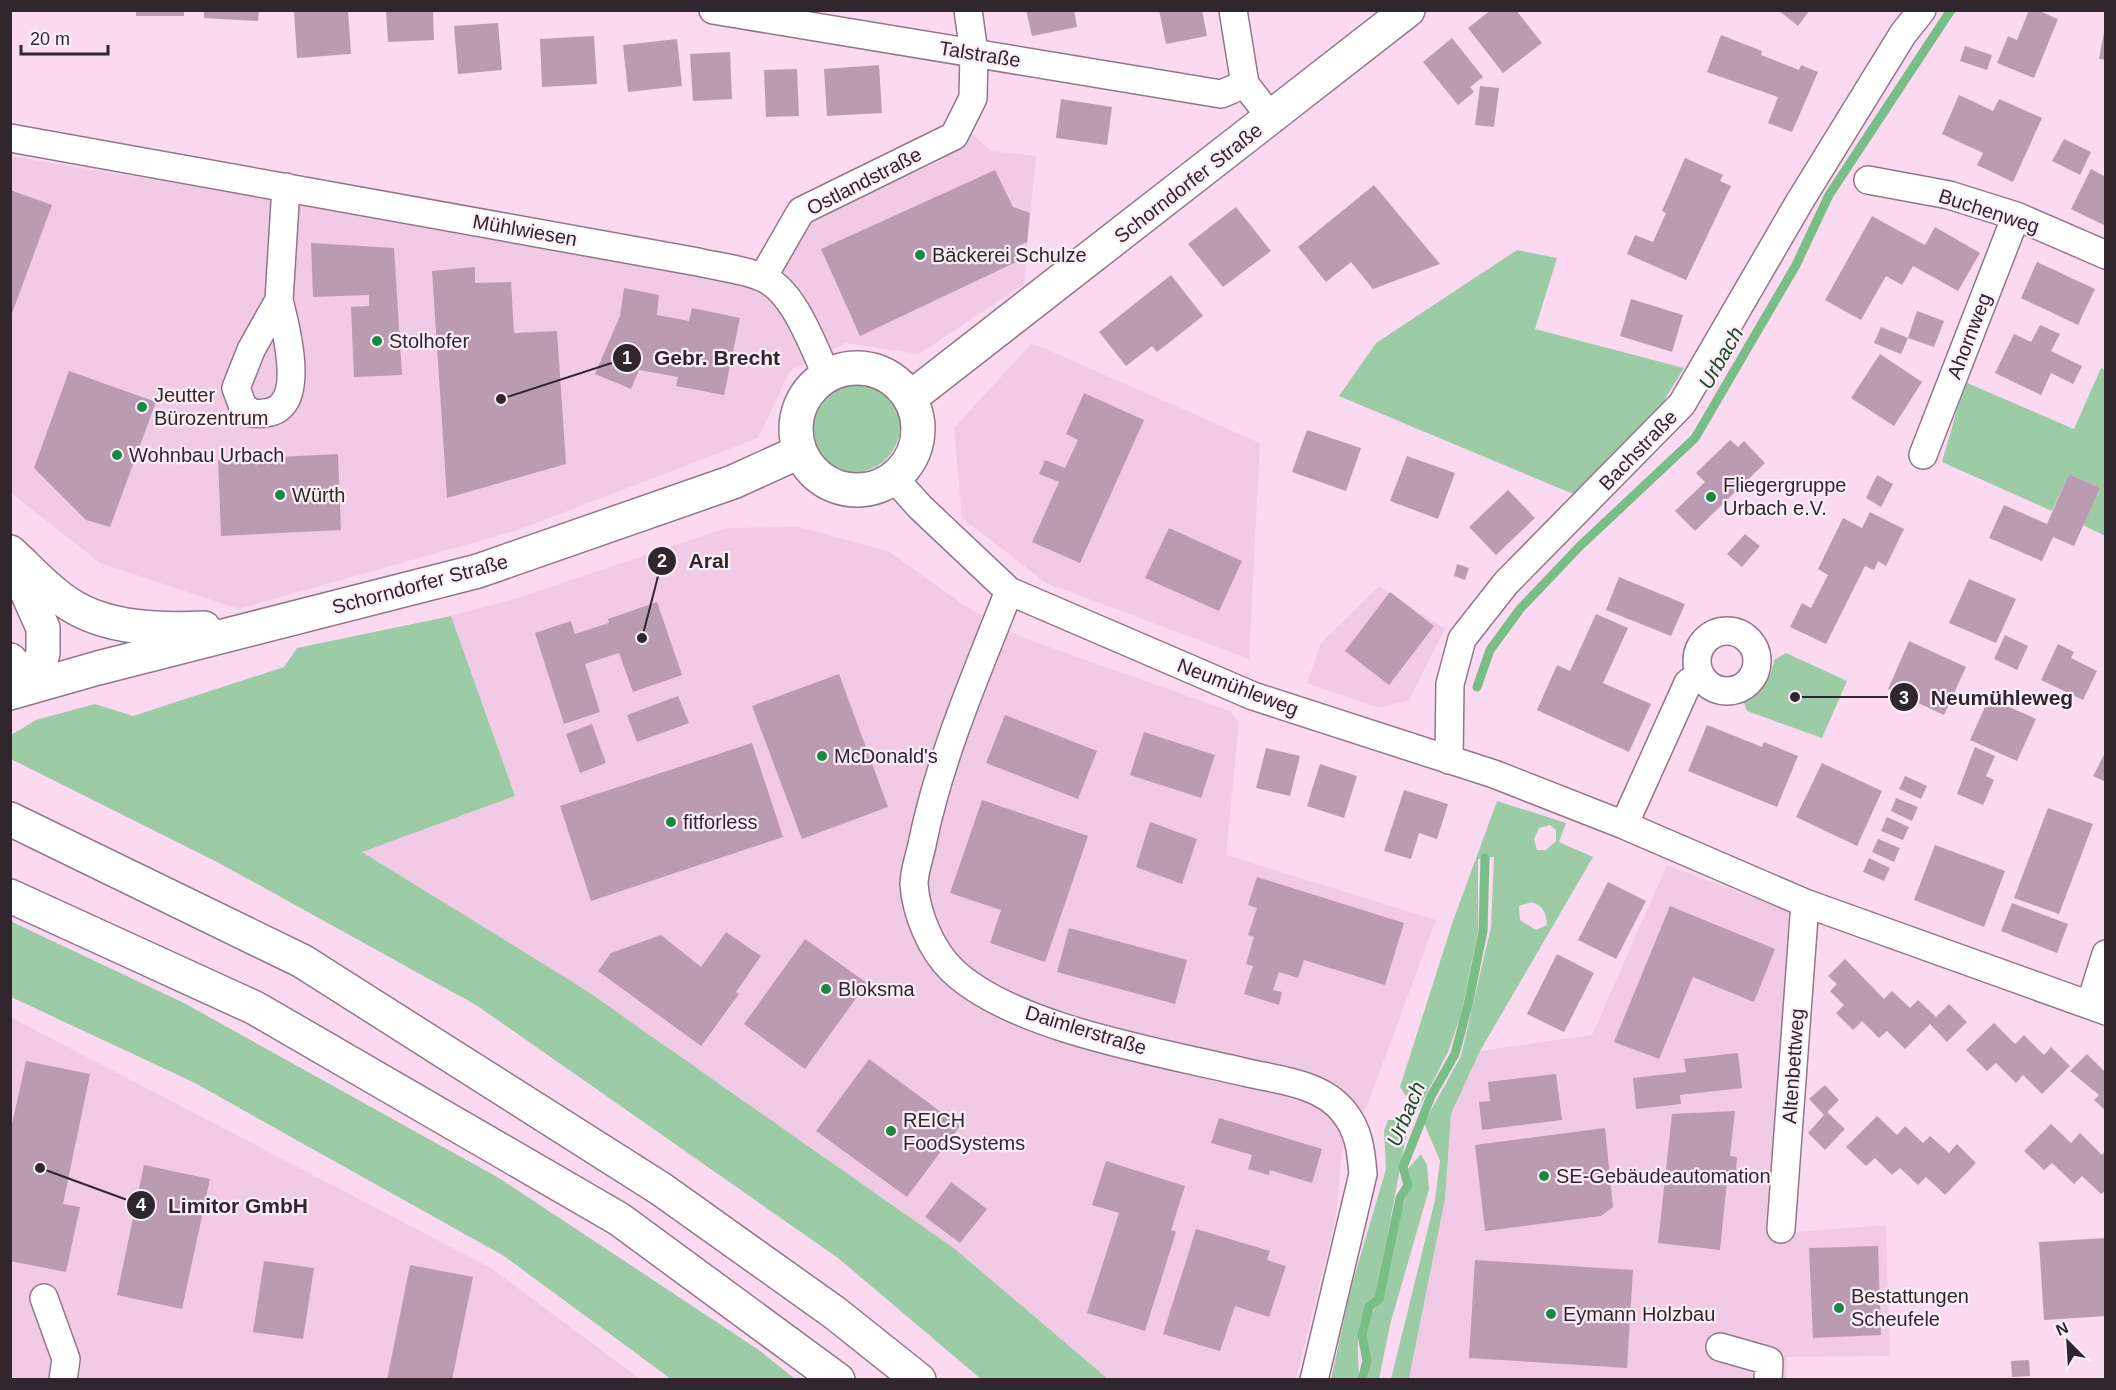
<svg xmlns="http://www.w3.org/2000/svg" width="2116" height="1390" font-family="Arial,sans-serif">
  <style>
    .built { fill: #f1cbe6 }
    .green { fill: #9ccca5; fill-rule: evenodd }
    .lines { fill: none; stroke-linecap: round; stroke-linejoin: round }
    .stream { stroke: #79bd87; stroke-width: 9 }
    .building { fill: #ba9bb1 }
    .street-casing { stroke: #93768b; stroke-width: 30 }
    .secondary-casing { stroke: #93768b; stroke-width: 36 }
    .highway-casing { stroke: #93768b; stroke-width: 36 }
    .street { stroke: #fff; stroke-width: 27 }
    .secondary { stroke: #fff; stroke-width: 33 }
    .highway { stroke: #fff; stroke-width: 33 }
    .poi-dot { fill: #188942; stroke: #fceef8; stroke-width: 2 }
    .labels { text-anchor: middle; stroke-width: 4.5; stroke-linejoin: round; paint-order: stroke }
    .street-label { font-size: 20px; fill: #31252e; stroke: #fceef8 }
    .poi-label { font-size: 20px; fill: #31252e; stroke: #fceef8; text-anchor: start }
    .water-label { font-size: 21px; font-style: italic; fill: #1a4c28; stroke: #fceef8 }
    .leader { fill: none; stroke: #31252e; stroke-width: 2 }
    .callout-dot { fill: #31252e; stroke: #fceef8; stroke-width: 2 }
    .mark-label { font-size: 18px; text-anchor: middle; font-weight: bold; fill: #fff }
    .callout-label { font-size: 21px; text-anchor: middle; font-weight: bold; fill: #31252e; stroke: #fceef8; stroke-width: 4.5; stroke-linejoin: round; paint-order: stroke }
  </style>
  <rect width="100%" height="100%" fill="#fbdaf1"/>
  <path class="built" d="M971 132 991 151 1036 156 1024 284 919 354 846 343 790 371 758 438 518 530 239 609 100 563 11 493 10 156 735 276 789 252 816 214 943 160Z
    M1032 343 1260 443 1249 659 1046 583 962 518 954 428Z
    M799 527 888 551 964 605 1021 637 1230 711 1239 722 1226 855 1436 920 1367 1106 1343 1142 1336 1218 1296 1379H1108L955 1249 584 989 361 852 515 796 451 616 514 599 726 528Z
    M1379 586 1445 629 1409 700 1379 708 1307 683 1321 643Z
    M1667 865 1789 911 1767 1234 1886 1225 1890 1356 1787 1357 1786 1379 1409 1380 1445 1199 1451 1114 1480 1051 1592 1035Z
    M10 1017 491 1268 640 1379H11Z"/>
  <path class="green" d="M1517 250 1557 258 1535 329 1684 368 1649 425 1578 496 1339 396 1376 343Z
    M2101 368 2105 370V536L2083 525 2100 488 2069 474 2052 511 1942 462 1965 382 2074 429Z
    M808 426a46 46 0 1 1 92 0a46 46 0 1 1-92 0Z
    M451 616 515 796 362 852 584 989 955 1249 1108 1379H981L838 1258 476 1005 219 863 11 759V735L36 720 95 704 133 716 284 667 297 648Z
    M1786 653 1847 681 1822 738 1747 711 1743 700C1763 691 1771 681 1774 660Z
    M1497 801 1566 823 1559 842 1593 857 1480 1051 1451 1114 1445 1199 1409 1379H1391L1435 1200 1440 1161 1424 1123 1461 1056 1491 927 1494 857 1478 859V931L1461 1015 1448 1052 1417 1112 1400 1087 1453 921ZM1550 825 1556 830V841L1546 850H1537L1534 839 1539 828ZM1532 902C1544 907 1546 913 1547 925L1536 930 1520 920 1519 906Z
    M10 921 184 1003 499 1178 759 1350 795 1379H671L504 1256 193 1082 11 997Z
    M1388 1120H1400L1407 1131 1376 1296C1353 1316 1358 1351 1359 1379H1331L1351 1288 1386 1169 1384 1131Z
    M1421 1154 1427 1165 1429 1189 1390 1325 1379 1379H1367L1371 1361 1364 1335 1371 1313 1382 1301 1400 1212 1412 1183 1408 1169Z"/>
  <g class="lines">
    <path class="stream" d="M1477 687 1490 650 1520 609 1580 546 1695 438 1796 265 1829 195 1951 10
      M1362 1380 1367 1361 1362 1335 1369 1307 1379 1299 1400 1198 1408 1185 1403 1167 1431 1096 1455 1054 1468 1005 1483 931 1485 858"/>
  </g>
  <path class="building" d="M136 10H184V16H136Z
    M204 10H259L258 21 204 18Z
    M348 10 351 54 297 58 294 11Z
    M386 10H433L434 40 388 42Z
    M1026 10H1074L1077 27 1032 36Z
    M1159 10H1202L1207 36 1166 44Z
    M1491 10H1516L1542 43 1503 73 1468 28Z
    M1778 10H1810L1798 26Z
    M2029 10H2037L2058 19 2034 78 1997 63 2008 36 2017 40Z
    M498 23 502 70 458 74 454 26Z
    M2104 32H2106V60L2099 59Z
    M1721 35 1762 51 1761 55 1799 70 1801 65 1818 72 1792 132 1768 123 1778 97 1707 72Z
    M594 36 597 84 542 87 540 39Z
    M1452 38 1483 77 1470 87 1474 92 1458 105 1423 62Z
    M677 39 682 86 628 92 623 45Z
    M1965 46 1992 55 1987 70 1960 61Z
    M730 52 732 99 693 101 690 54Z
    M879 65 882 113 827 116 824 69Z
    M797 69 799 116 766 117 764 70Z
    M1480 86 1499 88 1494 127 1475 125Z
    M1959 95 1993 111 1999 99 2042 118 2013 182 1977 165 1983 153 1942 134Z
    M1061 99 1112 107 1107 145 1056 138Z
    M2064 139 2091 152 2080 175 2052 161Z
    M1685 158 1723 175 1720 181 1731 186 1686 280 1627 254 1635 235 1653 242 1666 213 1662 211Z
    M2091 169 2106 177V226L2071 209Z
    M995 170 1013 207 1030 213 1027 242 1016 247V262L860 336 821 249Z
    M1374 185 1440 264 1373 289 1351 262 1326 282 1298 247Z
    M10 190 52 205 11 316H10Z
    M1236 207 1271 251 1223 287 1188 244Z
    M1872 216 1925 245 1935 227 1980 253 1958 291 1913 266 1902 285 1886 276 1861 320 1825 300Z
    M311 243 394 248 402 375 354 377 351 307 369 306V295L313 297Z
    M2037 262 2095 289 2078 325 2021 298Z
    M475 267V283L511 282 514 333 557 331 566 464 447 498 432 271Z
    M1171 275 1203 316 1157 352 1152 346 1126 366 1099 332Z
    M624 288 659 295 657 315 689 321 692 308 740 318 724 395 676 386 678 377 639 370 631 389 595 374 620 316Z
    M1631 299 1683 315 1672 352 1620 336Z
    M1917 311 1944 321 1934 347 1908 338Z
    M2040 325 2060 334 2051 351 2082 366 2073 384 2051 373 2041 395 1995 373 2014 334 2031 342Z
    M1881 327 1908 338 1901 354 1874 343Z
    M1880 354 1922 382 1894 426 1851 398Z
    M69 371 156 402 110 527 86 520 34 468Z
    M1084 393 1144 420 1080 563 1032 542 1059 482 1039 474 1045 460 1065 468 1078 440 1066 434Z
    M1307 430 1361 448 1346 491 1292 472Z
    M1730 440 1738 447 1744 441 1765 463 1695 531 1675 511 1705 482 1696 473Z
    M338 454 341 530 221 536 218 460Z
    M1407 456 1455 473 1438 519 1390 501Z
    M2069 474 2100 488 2074 546 2053 537 2042 561 1989 538 2004 505 2047 524Z
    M1877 475 1893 484 1881 507 1866 498Z
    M1508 490 1535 518 1496 555 1469 527Z
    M1870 512 1904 529 1886 566 1878 561 1874 570 1865 566 1826 644 1790 627 1802 603 1811 608 1828 575 1818 569 1843 518 1862 528Z
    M1169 528 1242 561 1219 611 1145 578Z
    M1745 534 1760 546 1742 567 1727 554Z
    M1457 564 1469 568 1465 580 1454 576Z
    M1619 577 1685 604 1671 636 1606 610Z
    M1969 579 2016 599 1996 643 1949 623Z
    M1390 592 1434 626 1389 685 1345 651Z
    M657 602 682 675 633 692 619 653 585 664 600 712 564 724 535 633 571 621 575 634 609 623 608 619Z
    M1596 614 1628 628 1603 683 1651 704 1629 752 1537 710 1557 665 1570 671Z
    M2005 635 2028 646 2017 670 1994 659Z
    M1909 641 1966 667 1944 715 1888 689Z
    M2058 644 2074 652 2071 658 2097 671 2083 700 2041 680Z
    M839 674 888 807 802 839 752 706Z
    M678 696 689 723 637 742 627 715Z
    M1989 698 2036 719 2017 761 1970 740Z
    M1005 715 1097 751 1078 799 986 763Z
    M592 724 606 763 580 773 566 734Z
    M1707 725 1762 747 1764 742 1798 756 1777 807 1688 771Z
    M1144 732 1215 755 1201 798 1130 775Z
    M752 743 783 837 591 901 560 806Z
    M1975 747 1995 756 1986 776 1994 780 1983 805 1957 794Z
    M1266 748 1300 756 1290 796 1256 788Z
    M2106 751V782L2093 776Z
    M1822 763 1882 791 1857 846 1796 817Z
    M1320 764 1357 776 1344 818 1307 806Z
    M1905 776 1927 786 1921 799 1899 789Z
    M1404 790 1448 804 1437 839 1419 833 1411 859 1384 851Z
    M1896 798 1918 807 1912 821 1891 811Z
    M982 800 1088 836 1045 962 990 943 1001 910 950 893Z
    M2048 808 2093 824 2059 914 2014 898Z
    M1887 817 1909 827 1903 840 1881 831Z
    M1150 822 1197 839 1182 884 1136 867Z
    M1878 839 1900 848 1894 862 1872 852Z
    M1935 845 2005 871 1984 927 1914 900Z
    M1869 858 1890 868 1884 881 1863 872Z
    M1257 877 1404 923 1385 985 1304 960 1298 978 1279 972 1273 990 1282 992 1279 1005 1244 994 1253 966 1246 964 1254 937 1248 935 1257 908 1248 905Z
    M1608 882 1646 901 1616 959 1578 940Z
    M2012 903 2068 924 2057 953 2001 931Z
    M1670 906 1775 949 1754 1002 1693 977 1659 1059 1614 1042Z
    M1069 928 1187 960 1175 1004 1057 972Z
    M726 932 761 956 736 992 739 994 701 1046 598 971 611 953 661 935 701 967Z
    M805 939 867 983 805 1069 744 1024Z
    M1557 954 1594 973 1564 1032 1527 1014Z
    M1845 959 1884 999 1892 991 1910 1008 1918 1000 1936 1017 1949 1004 1967 1022 1947 1042 1930 1024 1905 1049 1887 1031 1879 1038 1862 1021 1853 1030 1836 1013 1844 1005 1830 991 1837 984 1828 976Z
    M1994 1023 2015 1044 2024 1035 2044 1055 2051 1047 2070 1066 2042 1094 2023 1075 2016 1083 1996 1063 1987 1071 1966 1050Z
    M1738 1053 1742 1088 1680 1095 1681 1104 1636 1109 1633 1078 1686 1072 1684 1059Z
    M2087 1054 2106 1073V1111L2094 1100 2099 1095 2070 1071Z
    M869 1059 960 1126 907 1197 816 1131Z
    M26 1061 90 1074 63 1204 80 1207 66 1272 10 1261V1133Z
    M1556 1074 1562 1120 1482 1130 1479 1102 1490 1101 1488 1082Z
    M1825 1085 1839 1100 1827 1112 1845 1129 1825 1150 1808 1133 1824 1115 1809 1099Z
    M1735 1111 1730 1156 1737 1157 1736 1172 1728 1171 1720 1250 1658 1243 1672 1114Z
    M1877 1116 1897 1135 1905 1126 1923 1143 1930 1136 1949 1153 1957 1144 1976 1163 1945 1195 1926 1177 1918 1185 1900 1168 1892 1175 1875 1158 1866 1166 1846 1147Z
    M1219 1118 1322 1149 1312 1183 1270 1170 1269 1175 1248 1169 1252 1155 1211 1143Z
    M2051 1124 2071 1143 2080 1133 2102 1155 2106 1151V1190L2101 1194 2082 1176 2074 1184 2052 1163 2044 1170 2024 1151Z
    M1605 1128 1613 1207 1601 1216 1485 1231 1475 1145Z
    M1106 1161 1185 1186 1171 1230 1176 1232 1145 1331 1087 1313 1119 1213 1092 1205Z
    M144 1165 210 1179 182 1309 117 1295Z
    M951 1182 987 1209 960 1243 925 1217Z
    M1196 1229 1270 1251 1267 1260 1286 1266 1269 1317 1235 1306 1220 1351 1163 1334Z
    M2106 1238V1316L2044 1320 2039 1242Z
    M1878 1246 1881 1335 1813 1338 1809 1248Z
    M1475 1260 1633 1270 1627 1368 1469 1358Z
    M264 1261 314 1268 303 1339 253 1332Z
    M410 1265 473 1277 452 1380H387Z
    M2029 1360 2030 1376 2012 1377 2011 1361Z"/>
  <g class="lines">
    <defs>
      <path id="street" d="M713 10 1221 94 1245 84
        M1233 10 1245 84 1272 119
        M10 138 698 262C718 267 742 269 761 277 794 289 813 347 827 376
        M1868 180 1949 195 2016 216 2106 255
        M763 277 801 211 954 136 973 98 974 53 968 10
        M279 300C285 324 301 385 282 405 274 414 262 414 252 413L243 407 236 388 251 350 279 300 286 187
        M1923 455 2016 216
        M894 478 920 507 1009 591 1253 696 1494 774 1624 825 1805 903 2106 1011
        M1009 591C977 673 941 754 923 840 921 853 914 870 914 884 916 913 931 950 952 970 1013 1029 1165 1053 1248 1073 1279 1080 1322 1084 1343 1111 1359 1130 1361 1150 1363 1174L1314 1380
        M1697 661a30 30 0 1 1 60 0a30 30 0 1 1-60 0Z
        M1449 760 1450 684 1462 639 1506 583 1682 404 1800 201 1903 34 1922 10
        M1624 825 1688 683 1700 674
        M2090 1005 2106 954
        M1781 1229 1805 903
        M44 1298 66 1359 63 1380
        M1720 1347 1769 1361 1768 1380"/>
      <path id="secondary" d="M796 429a61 61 0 1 1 122 0a61 61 0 1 1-122 0Z
        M910 398 1408 10
        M10 552C29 569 48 591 69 604 107 629 160 630 204 628
        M13 561 43 628V653L32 686
        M10 660 32 686
        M10 693 98 668 478 571 733 482 799 452"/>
      <path id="highway" d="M10 819 302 961 661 1189 835 1313 919 1380
        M10 896 255 1008 619 1219 838 1380"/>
    </defs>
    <use href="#street" class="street-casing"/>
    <use href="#secondary" class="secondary-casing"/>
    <use href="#highway" class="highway-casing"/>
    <use href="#street" class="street"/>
    <use href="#secondary" class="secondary"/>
    <use href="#highway" class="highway"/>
  </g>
  <g class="poi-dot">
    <circle cx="920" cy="255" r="6"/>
    <circle cx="377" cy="341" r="6"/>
    <circle cx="142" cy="407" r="6"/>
    <circle cx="117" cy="455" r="6"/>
    <circle cx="280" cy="495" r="6"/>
    <circle cx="1711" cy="497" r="6"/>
    <circle cx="822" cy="756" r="6"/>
    <circle cx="671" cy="822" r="6"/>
    <circle cx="826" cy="989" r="6"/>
    <circle cx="891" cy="1131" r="6"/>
    <circle cx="1544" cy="1176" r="6"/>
    <circle cx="1839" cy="1308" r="6"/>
    <circle cx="1551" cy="1314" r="6"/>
  </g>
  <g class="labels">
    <g class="street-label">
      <text transform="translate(980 54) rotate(9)" y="7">Talstraße</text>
      <text transform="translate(864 181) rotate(-27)" y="7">Ostlandstraße</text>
      <text transform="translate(1188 183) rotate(-38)" y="7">Schorndorfer Straße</text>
      <text transform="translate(1989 211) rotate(18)" y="7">Buchenweg</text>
      <text transform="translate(525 230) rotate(10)" y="7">Mühlwiesen</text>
      <text transform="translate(1969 336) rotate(-69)" y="7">Ahornweg</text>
      <text transform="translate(1638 450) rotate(-46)" y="7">Bachstraße</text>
      <text transform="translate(420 584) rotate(-15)" y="7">Schorndorfer Straße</text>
      <text transform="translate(1238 687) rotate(21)" y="7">Neumühleweg</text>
      <text transform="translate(1086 1030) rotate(17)" y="7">Daimlerstraße</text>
      <text transform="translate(1793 1066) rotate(-86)" y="7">Altenbettweg</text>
    </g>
    <g class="poi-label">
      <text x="932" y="262">Bäckerei Schulze</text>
      <text x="389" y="348">Stolhofer</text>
      <text x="154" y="402">Jeutter<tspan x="154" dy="23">Bürozentrum</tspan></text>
      <text x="129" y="462">Wohnbau Urbach</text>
      <text x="1723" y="492">Fliegergruppe<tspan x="1723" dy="23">Urbach e.V.</tspan></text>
      <text x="292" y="502">Würth</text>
      <text x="834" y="763">McDonald's</text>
      <text x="683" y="829">fitforless</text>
      <text x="838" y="996">Bloksma</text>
      <text x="903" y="1127">REICH<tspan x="903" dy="23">FoodSystems</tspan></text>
      <text x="1556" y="1183">SE-Gebäudeautomation</text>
      <text x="1851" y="1303">Bestattungen<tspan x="1851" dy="23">Scheufele</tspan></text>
      <text x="1563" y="1321">Eymann Holzbau</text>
    </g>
    <g class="water-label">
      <text transform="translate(1721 358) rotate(-60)" y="7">Urbach</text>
      <text transform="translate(1406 1114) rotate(-67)" y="7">Urbach</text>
    </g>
  </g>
  <path class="leader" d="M501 399L627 358M642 638L662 561M1795 697L1904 697M40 1168L141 1205"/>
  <g class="callout-dot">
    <circle cx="501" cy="399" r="6"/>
    <circle cx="642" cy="638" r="6"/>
    <circle cx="1795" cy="697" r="6"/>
    <circle cx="40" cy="1168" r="6"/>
    <circle cx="627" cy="358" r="15"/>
    <circle cx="662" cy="561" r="15"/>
    <circle cx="1904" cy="697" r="15"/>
    <circle cx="141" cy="1205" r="15"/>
  </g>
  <g class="mark-label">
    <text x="627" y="364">1</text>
    <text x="662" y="567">2</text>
    <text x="1904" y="704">3</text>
    <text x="141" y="1211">4</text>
  </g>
  <g class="callout-label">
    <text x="717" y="365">Gebr. Brecht</text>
    <text x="709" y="568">Aral</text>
    <text x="2002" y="705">Neumühleweg</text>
    <text x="238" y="1213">Limitor GmbH</text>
  </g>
  <rect width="2116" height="1390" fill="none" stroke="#31252e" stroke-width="24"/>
  <g transform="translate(2068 1342) rotate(336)" stroke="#fceef8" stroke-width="4.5" paint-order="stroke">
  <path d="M0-4.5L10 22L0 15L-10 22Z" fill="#31252e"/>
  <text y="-9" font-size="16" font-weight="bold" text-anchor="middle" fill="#31252e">N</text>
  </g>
  <path d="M21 45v9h87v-9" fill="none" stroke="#31252e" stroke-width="3"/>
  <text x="30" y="45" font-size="18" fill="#31252e" stroke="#fceef8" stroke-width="4.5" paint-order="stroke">20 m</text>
</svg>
